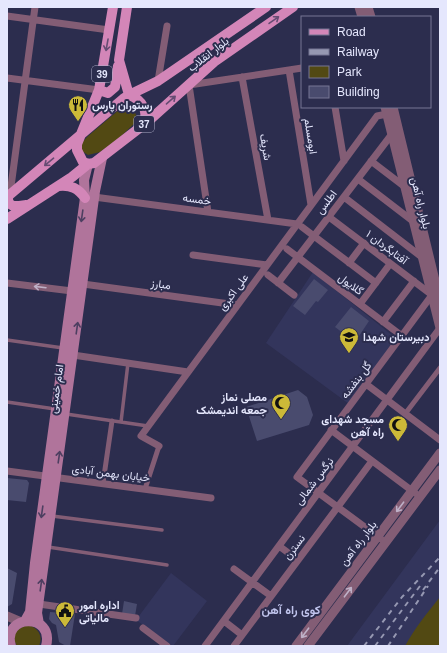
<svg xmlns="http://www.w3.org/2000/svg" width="447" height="653" font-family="Arial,Vazirmatn,sans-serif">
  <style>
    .built { fill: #33355c }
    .green { fill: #524913 }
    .building { fill: #494b6e }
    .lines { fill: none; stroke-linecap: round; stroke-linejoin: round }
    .service { stroke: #835d75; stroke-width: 3.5 }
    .pedestrian { stroke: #835d75; stroke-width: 5 }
    .minor { stroke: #835d75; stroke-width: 7 }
    .tertiary { stroke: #835d75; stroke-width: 9 }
    .secondary { stroke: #b0749b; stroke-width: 10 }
    .primary { stroke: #d386b8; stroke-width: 10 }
    .rail { stroke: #9698b2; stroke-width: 2; stroke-dasharray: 5 5; stroke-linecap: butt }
    .oneway { stroke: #664c73 }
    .oneway2 { stroke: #4d3f61 }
    .oneway3 { stroke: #beb0c7 }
    .labels { text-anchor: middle; stroke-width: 4; stroke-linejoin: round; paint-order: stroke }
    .shield { fill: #2c2d4e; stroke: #aeafc8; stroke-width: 1 }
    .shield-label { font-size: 10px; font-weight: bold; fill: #e5e7fd }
    .street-label { font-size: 11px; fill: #e5e7fd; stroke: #2c2d4e }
    .poi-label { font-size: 11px; font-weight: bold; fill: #e5e7fd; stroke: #2c2d4e; text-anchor: start }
    .neighbourhood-label { font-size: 12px; font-weight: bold; fill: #c0c4ed; stroke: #2c2d4e }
  </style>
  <rect width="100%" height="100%" fill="#2c2d4e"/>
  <path class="built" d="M313 272 398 340 349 404 266 343Z
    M440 520V646H347Z
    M171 573 207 601 173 646 136 620Z"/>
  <path class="green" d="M127 103 134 106 137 121 118 139 100 152 88 155 82 151 81 144 87 137Z
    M440 597V646H405C415 628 427 613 440 597Z
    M29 625C39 629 43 636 39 646H17C10 635 17 627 29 625Z"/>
  <path class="building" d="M314 279 328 290 318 302 316 301 305 315 293 306Z
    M351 307 369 321 355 342 335 327Z
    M298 390 307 397 313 415 309 425 257 441 246 407Z
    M7 478 27 480 29 483 26 502 7 500Z
    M7 568 17 573 12 604 7 607Z
    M124 601 137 604 135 616 122 614Z
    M50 612 75 614 70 646H66L59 642 56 625 52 623 49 619Z"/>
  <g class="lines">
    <path class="service" d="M7 340 63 348
      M7 402 55 409
      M66 414 148 426
      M121 422 128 363
      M52 516 162 530
      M48 547 167 565"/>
    <path class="pedestrian" d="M405 414 440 368
      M103 483 112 421
      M145 489 159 446"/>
    <path class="minor" d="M7 16 109 30
      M289 70 311 205
      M242 77 268 220
      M7 78 99 90
      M158 81 167 26
      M335 107 344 161
      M371 161 405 187
      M358 179 414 222
      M10 194 35 7
      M94 197 297 224
      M344 197 423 258
      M208 212 189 85 302 68
      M329 217 432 295 297 477 381 539
      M302 227 376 283
      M287 249 402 336
      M193 255 267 265
      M349 263 364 243
      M268 275 294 295
      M7 283 72 291
      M278 283 392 134
      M83 284 237 305
      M360 304 390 264
      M383 322 414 281
      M73 355 188 372
      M366 384 440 440
      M331 430 415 493
      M159 446 141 436 377 116 387 114
      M7 471 211 498
      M279 546 298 560
      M234 569 271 596
      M39 604 136 618
      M224 621 242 635
      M143 628 167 646
      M205 646 440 328
      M234 646 372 461"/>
    <path class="tertiary" d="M359 7 362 17
      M368 7 371 17
      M385 107 440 328
      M393 107 440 301
      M7 616 21 622
      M296 646 440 453
      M308 646 440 470"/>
    <path class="secondary" d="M25 621 30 612 35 563 85 198 84 180 88 164
      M39 624 37 613 95 191 102 158
      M11 646C1 614 55 612 46 646"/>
    <path class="primary" d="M127 7 119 60 129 95 158 81 266 7
      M99 90 108 93 115 87 118 66
      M144 125 214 62 293 7
      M59 186C71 185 78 188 85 198
      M8 196C7 209 17 206 26 205
      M7 197 123 99 129 95C143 100 150 113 142 126L94 163 88 164 83 162 77 150V144L99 90 113 7
      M7 219 72 177 88 164"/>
    <path class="rail" d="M423 590 440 567
      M364 646 402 597 440 557
      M375 646 423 582
      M388 646 428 586"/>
  </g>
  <defs><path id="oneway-shaft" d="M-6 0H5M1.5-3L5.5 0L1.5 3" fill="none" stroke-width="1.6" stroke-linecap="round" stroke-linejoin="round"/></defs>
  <g class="oneway">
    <use href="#oneway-shaft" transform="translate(274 20) rotate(-35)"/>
    <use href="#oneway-shaft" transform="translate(107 45) rotate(100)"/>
    <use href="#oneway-shaft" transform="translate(171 100) rotate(-41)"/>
    <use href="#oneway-shaft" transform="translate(49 162) rotate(140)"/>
  </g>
  <g class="oneway2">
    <use href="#oneway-shaft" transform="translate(82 216) rotate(98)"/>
    <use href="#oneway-shaft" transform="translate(77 328) rotate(-82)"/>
    <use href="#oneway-shaft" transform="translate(59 457) rotate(-82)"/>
    <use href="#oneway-shaft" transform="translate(42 512) rotate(98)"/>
    <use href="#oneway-shaft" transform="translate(41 585) rotate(-82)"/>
  </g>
  <g class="oneway3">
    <use href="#oneway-shaft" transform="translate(40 287) rotate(-173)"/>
    <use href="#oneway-shaft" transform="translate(400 507) rotate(127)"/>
    <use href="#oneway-shaft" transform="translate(348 592) rotate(-53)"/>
    <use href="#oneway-shaft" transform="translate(305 633) rotate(127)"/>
  </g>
  <defs>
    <symbol id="restaurant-pin" viewBox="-11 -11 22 30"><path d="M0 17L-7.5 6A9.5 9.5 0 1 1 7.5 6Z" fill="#ccb938" stroke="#2c2d4e"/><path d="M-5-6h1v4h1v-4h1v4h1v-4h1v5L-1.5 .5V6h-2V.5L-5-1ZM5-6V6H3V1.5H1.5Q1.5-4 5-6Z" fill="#111"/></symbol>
    <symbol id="school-pin" viewBox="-11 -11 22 30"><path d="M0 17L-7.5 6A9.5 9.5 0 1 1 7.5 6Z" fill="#ccb938" stroke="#2c2d4e"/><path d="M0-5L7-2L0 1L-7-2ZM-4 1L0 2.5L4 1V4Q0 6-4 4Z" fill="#111"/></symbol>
    <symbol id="mosque-pin" viewBox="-11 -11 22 30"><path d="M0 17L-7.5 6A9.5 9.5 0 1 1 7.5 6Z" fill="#ccb938" stroke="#2c2d4e"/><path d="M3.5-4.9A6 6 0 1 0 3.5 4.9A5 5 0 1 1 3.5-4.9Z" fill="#111"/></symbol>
    <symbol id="civic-pin" viewBox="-11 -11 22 30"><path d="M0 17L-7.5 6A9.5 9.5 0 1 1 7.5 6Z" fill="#ccb938" stroke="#2c2d4e"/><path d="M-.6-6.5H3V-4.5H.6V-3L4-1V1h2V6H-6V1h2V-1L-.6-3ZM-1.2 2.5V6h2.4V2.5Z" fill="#111"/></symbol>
  </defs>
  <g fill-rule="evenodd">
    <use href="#restaurant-pin" x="67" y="94" width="22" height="30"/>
    <use href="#school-pin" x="338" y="326" width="22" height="30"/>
    <use href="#mosque-pin" x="270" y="392" width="22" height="30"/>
    <use href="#mosque-pin" x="387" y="414" width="22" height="30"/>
    <use href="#civic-pin" x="54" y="600" width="22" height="30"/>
  </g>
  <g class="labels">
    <g class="shield">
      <rect x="92" y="66" width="20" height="16" rx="3"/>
      <rect x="134" y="116" width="20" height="16" rx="3"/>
    </g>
    <g class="shield-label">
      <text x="102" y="78">39</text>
      <text x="144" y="128">37</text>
    </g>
    <g class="street-label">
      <text transform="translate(208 54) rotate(-38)" y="4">بلوار انقلاب</text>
      <text transform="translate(311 136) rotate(81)" y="4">ابومسلم</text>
      <text transform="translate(266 147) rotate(80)" y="4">شریف</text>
      <text transform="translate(197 199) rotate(8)" y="4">خمسه</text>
      <text transform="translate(326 202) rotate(-53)" y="4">اطلس</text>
      <text transform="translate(421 203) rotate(76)" y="4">بلوار راه آهن</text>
      <text transform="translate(387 247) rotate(37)" y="4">آفتابگردان ۱</text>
      <text transform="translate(161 284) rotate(8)" y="4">مبارز</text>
      <text transform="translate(351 284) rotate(37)" y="4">گلایول</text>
      <text transform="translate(233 292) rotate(-54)" y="4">علی اکبری</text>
      <text transform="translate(356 380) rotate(-53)" y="4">گل بنفشه</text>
      <text transform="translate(56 389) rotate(-82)" y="4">امام خمینی</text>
      <text transform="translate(111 473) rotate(7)" y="4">خیابان بهمن آبادی</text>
      <text transform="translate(314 481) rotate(-53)" y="4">نرگس شمالی</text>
      <text transform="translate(358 543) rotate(-53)" y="4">بلوار راه آهن</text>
      <text transform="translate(294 547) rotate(-53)" y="4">نسترن</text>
    </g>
    <g class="poi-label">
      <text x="92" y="109">رستوران پارس</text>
      <text x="363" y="341">دبیرستان شهدا</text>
      <text x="267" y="401" text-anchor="end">مصلی نماز<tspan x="267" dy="13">جمعه اندیمشک</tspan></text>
      <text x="384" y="423" text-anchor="end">مسجد شهدای<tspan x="384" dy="13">راه آهن</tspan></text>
      <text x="79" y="609">اداره امور<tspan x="79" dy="13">مالیاتی</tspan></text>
    </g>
    <g class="neighbourhood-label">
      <text x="291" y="614">کوی راه آهن</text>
    </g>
  </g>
  <rect width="447" height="653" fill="none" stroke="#e5e7fd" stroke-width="16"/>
  <rect x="301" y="16" width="130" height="92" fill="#2c2d4e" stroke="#767794"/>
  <rect x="309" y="29" width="20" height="6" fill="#d386b8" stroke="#767794"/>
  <text x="337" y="36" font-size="12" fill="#e5e7fd">Road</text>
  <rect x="309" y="49" width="20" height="6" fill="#9698b2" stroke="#767794"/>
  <text x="337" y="56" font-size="12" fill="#e5e7fd">Railway</text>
  <rect x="309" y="66" width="20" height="12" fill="#524913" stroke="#767794"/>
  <text x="337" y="76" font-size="12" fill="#e5e7fd">Park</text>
  <rect x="309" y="86" width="20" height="12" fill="#494b6e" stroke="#767794"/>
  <text x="337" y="96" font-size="12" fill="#e5e7fd">Building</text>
</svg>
